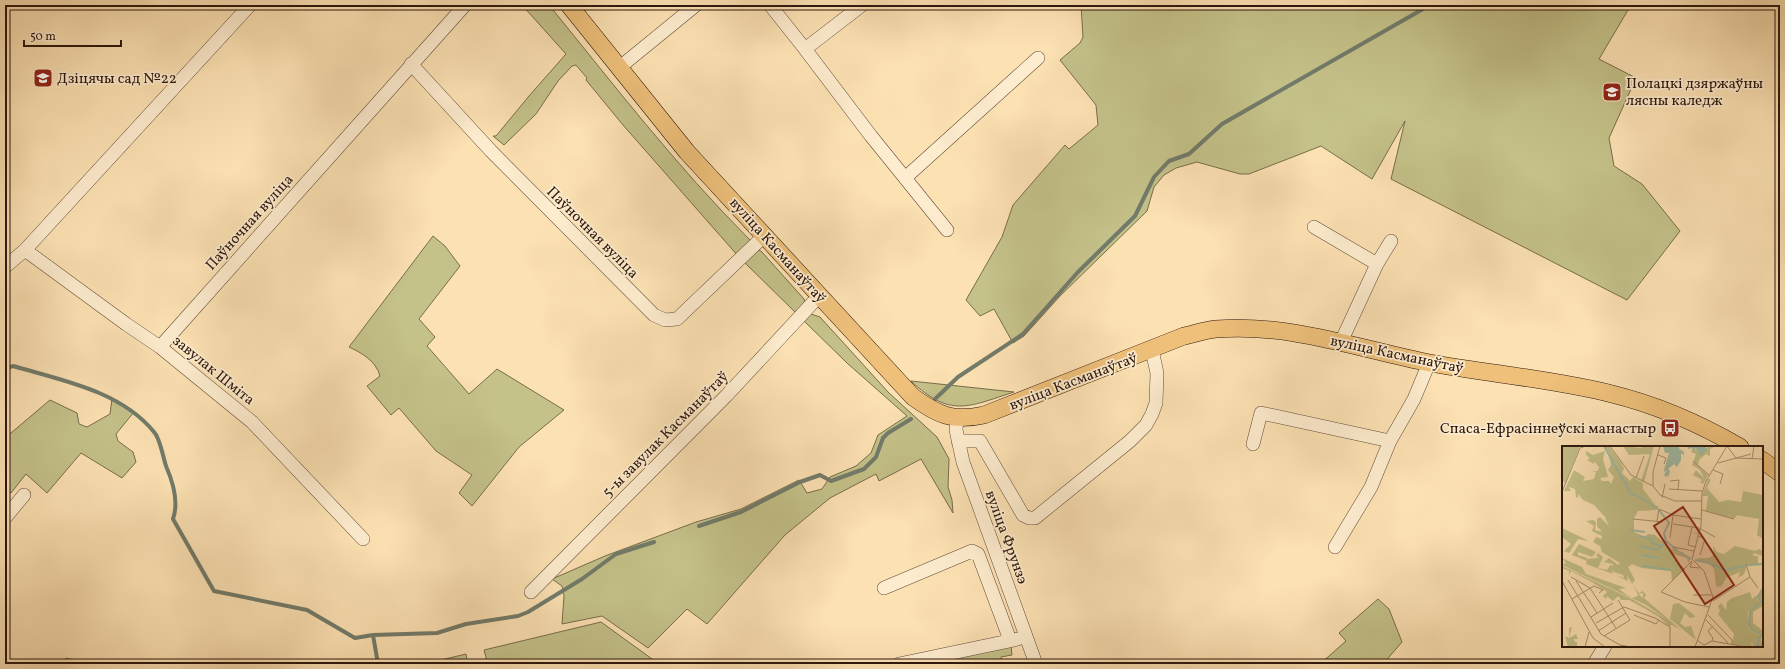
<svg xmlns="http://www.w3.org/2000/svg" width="1785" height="669" font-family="Vollkorn,serif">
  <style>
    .green { fill: #c4c189; stroke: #786c4b }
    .water { fill: #a0bea8; stroke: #727b6a }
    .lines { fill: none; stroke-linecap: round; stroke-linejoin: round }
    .stream { stroke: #727b6a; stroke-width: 4 }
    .minor-casing { stroke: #604936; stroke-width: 14 }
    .major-casing { stroke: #2c160d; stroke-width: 18 }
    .minor { stroke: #fdecce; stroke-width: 13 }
    .major { stroke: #eec07a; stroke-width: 17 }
    .labels { text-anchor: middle; stroke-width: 3.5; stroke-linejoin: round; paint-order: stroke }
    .poi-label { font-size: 15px; fill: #2c160d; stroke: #fdecce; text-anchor: start }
    .street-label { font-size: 15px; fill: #2c160d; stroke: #fdecce }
    .inset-river { fill: none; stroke: #a0bea8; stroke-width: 2 }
    .inset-road { fill: none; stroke: #a99071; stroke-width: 1 }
    .view { fill: #8f2418; fill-opacity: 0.15; stroke: #8f2418; stroke-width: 2 }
    .inset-edge { fill: none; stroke: #2c160d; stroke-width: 2 }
  </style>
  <rect width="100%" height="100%" fill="#fce1b3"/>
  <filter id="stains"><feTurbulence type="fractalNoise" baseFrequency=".005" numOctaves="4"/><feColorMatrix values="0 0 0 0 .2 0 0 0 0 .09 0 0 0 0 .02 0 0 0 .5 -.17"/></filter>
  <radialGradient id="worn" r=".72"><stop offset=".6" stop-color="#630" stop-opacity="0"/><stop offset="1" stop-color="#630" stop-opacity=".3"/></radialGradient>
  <path class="green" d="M522 5H549C614 85 677 167 750 240L738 256 623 125 586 80 587 78 576 65 572 66 558 81 536 114 504 145 493 136H496L529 96 566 54Z
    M1081 5H1629L1628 10 1599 59 1636 78 1609 138 1614 166 1642 184 1680 231 1627 300 1391 179 1405 121 1372 179 1321 146 1249 174H1240L1197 162 1176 168 1164 175 1154 187 1147 211 1060 296 1024 336 1013 343 994 309 980 316 966 300 1002 237 1013 205 1065 145 1069 149 1098 125 1096 105 1060 60 1080 43 1083 37Z
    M433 236 445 246 460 266 419 319 435 337 427 346 469 394 497 369 564 410 519 447 472 506 459 493 472 475 436 451 399 408 391 415 367 386 380 376C376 361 362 353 349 347Z
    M757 250 761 251 804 299 805 302 797 314 743 261Z
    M811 314 820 317 888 392 937 437 949 459 948 487 952 500 953 513 921 459 879 481 876 474 830 498 785 535 707 624 687 609 648 648 602 616 562 624 564 596 562 586 552 579 605 556 696 522 741 509 799 480 807 493 822 489 830 477 856 466 871 453 878 435 907 416 847 363 803 320Z
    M911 381 1014 392C968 407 950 418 911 381Z
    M112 399 134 412 116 434 118 441 133 452 136 462 122 478 81 453 47 493 26 474 11 493 5 487V438L50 400 77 413 79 424 87 427 110 414Z
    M1378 599 1389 609 1402 642 1383 664H1320L1346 641 1339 633Z
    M601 622 659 664H471L487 661 484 650Z
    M1011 646 1012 655 1001 657 1002 664H924Z
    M466 654 468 664H424Z"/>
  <path class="water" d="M66 658 85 663 87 664H62Z"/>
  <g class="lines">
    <path class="stream" d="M5 369 13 366C61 380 121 391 154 432 160 438 163 457 166 466 173 482 179 502 173 519L214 591 307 610 355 638 373 635 437 633 466 624 518 616 528 612 582 579 616 554 654 542
      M935 399 958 377 1023 334 1078 272 1135 216 1154 177 1169 161 1189 154 1222 124 1430 5
      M699 526 741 512 800 482 820 475 831 481 864 469 876 457 883 438 888 433 911 419
      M373 635 378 664"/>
    <defs>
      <path id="minor" d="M770 5 805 49 871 136 947 230
        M805 49 862 5
        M411 64 491 151 654 315 665 320 677 319 765 235
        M620 67 696 5
        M905 178 1038 58
        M1314 227 1377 264
        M25 250 126 324 160 347 252 422 363 539
        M5 267 25 250 250 5
        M1341 342 1377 264 1391 241
        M160 347 465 5
        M957 418 956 430 963 462 1036 664
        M958 441H980L1023 515 1029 518H1035L1130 441 1146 425 1152 414 1156 403 1157 373 1152 350
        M1253 444 1261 413 1390 441
        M5 518 24 495
        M1335 547 1371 487 1390 441 1414 399 1429 363
        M884 588 972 551 978 554 1010 640
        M531 592 727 395 819 296
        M899 664 1018 639
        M1594 664 1605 646"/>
      <path id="major" d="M569 5 687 152 913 397C938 415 953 422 984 415L1184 336C1194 334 1205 330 1216 329 1290 323 1359 349 1430 363 1490 374 1553 379 1612 394 1657 405 1700 424 1740 447
        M1762 460 1780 473"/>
    </defs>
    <use href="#minor" class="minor-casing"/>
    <use href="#major" class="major-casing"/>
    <use href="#minor" class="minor"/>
    <use href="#major" class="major"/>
  </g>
  <defs>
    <symbol id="school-square" viewBox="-11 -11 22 22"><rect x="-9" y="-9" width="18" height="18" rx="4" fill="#8f2418" stroke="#fdecce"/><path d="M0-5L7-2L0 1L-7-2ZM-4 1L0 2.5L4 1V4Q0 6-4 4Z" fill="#fff"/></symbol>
    <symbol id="university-square" viewBox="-11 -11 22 22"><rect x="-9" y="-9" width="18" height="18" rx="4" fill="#8f2418" stroke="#fdecce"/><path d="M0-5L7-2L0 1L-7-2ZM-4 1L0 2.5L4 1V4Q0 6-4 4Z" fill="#fff"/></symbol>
    <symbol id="bus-square" viewBox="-11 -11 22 22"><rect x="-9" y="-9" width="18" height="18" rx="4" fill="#8f2418" stroke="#fdecce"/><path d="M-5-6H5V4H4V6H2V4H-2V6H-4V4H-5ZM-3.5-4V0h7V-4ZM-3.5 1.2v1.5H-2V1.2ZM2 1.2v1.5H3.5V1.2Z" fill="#fff"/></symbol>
  </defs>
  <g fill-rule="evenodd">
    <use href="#school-square" x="32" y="67" width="22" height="22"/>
    <use href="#university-square" x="1601" y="81" width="22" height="22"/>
    <use href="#bus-square" x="1659" y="417" width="22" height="22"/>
  </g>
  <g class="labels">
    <g class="poi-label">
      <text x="57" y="83">Дзіцячы сад №22</text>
      <text x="1626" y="88">Полацкі дзяржаўны<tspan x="1626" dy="17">лясны каледж</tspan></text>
      <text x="1656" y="433" text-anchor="end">Спаса-Ефрасіннеўскі манастыр</text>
    </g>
    <g class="street-label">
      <text transform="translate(249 222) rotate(-48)" y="5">Паўночная вуліца</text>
      <text transform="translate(593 232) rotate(45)" y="5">Паўночная вуліца</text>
      <text transform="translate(778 250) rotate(48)" y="5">вуліца Касманаўтаў</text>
      <text transform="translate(1397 354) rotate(12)" y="5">вуліца Касманаўтаў</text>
      <text transform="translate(214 370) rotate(39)" y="5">завулак Шміта</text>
      <text transform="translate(1073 381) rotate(-21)" y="5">вуліца Касманаўтаў</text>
      <text transform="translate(665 434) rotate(-45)" y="5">5-ы завулак Касманаўтаў</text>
      <text transform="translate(1007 537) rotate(70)" y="5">вуліца Фрунзэ</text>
    </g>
  </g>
  <g transform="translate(1562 446)">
    <rect width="201" height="201" fill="#fce1b3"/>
    <path d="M0 0H18L3 38 0 33ZM42 0H47L58 15 62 22 60 27 68 35 71 31 81 37V43L94 60H97L94 64 76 65 72 72V86L83 91 86 88 93 89 110 103 112 102 129 112 135 88 129 86 135 87 137 82 128 115 126 117 125 112 111 108V112L122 123 110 135 109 125 80 122 70 118 66 121 73 134 70 138 77 147 81 145 84 149 82 152 119 184 110 179 107 180 96 170 67 154H59L56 150 51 155 45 150 44 153 41 150 45 146 30 136 9 125 7 129V125L0 122V120L72 154 106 174 84 159 0 119 4 117 0 112 20 121 24 128 64 142 57 143 65 149 70 152 76 150 75 147 81 152V147L76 148 65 129 66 135 53 129 62 132 61 129 49 125 51 128 24 118 25 115 10 109 17 98 34 106 30 111 16 106V109L26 112 23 113 37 112 34 110 36 107 41 111 36 122 45 124 48 119 51 120V118L42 116 47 112 56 119 58 117 40 106 38 100 31 96 34 91 40 93V90L30 85 32 80 24 75 31 74 34 76 33 84 40 86 35 80V73L38 71 47 80 43 71 32 59 21 54 16 48V52L14 51 13 43 7 41 9 45H2L12 24 23 31 21 35 32 33 34 26 30 25H36L37 21 32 15V18L25 14 28 12 24 9V5L31 9 43 5 41 13 46 31 38 32 40 35H47L49 38 52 31 46 24 49 19 46 5ZM61 0 79 2 81 0H92L82 36 79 35 88 8 67 9ZM143 0H154L148 3V10L144 8 137 14 136 19 146 29 141 38 138 36 140 34 131 29 134 24 142 32 138 24 130 19 134 8 129 6 132 2 139 9 146 2ZM146 33H149L145 42 157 56 166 54 179 56 181 45 200 49 201 93 195 89 197 73 175 69 172 73 167 71 168 68 166 71 144 65 146 50H140ZM0 82 25 94 26 95 16 93 7 107 2 105 9 98 0 91ZM151 100 155 106 162 108 173 100 193 105 197 103 201 105V110L192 107 191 110H196V118L185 120 182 128 176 132 178 126 164 132 159 141 154 140 152 123 147 117 135 115 136 112H147L152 108ZM201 143V160L191 166V177L201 185 199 194 201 200H198L194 197 199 188 188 182V166L200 156 197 151ZM188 146 190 153 197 148 195 153 198 156 186 165 187 183 198 190 193 197 195 201H191L190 195 189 201 170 198 172 188 156 168 158 165 156 160 159 157 164 164 165 156 170 152ZM117 157 132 169 133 171 128 172 123 167 118 177 123 181 129 180 134 194 108 173 111 158ZM10 181 7 192 14 188 16 193H12L13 196H15V201H6L3 190 7 192V182Z" fill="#c4c189"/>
    <path d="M101 0H116L119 6 118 3 122 6V9L119 7V14L115 21 112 18 106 23 108 25 106 32V29L104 31 102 29 105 24 102 26V24L107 7H103ZM125 0H143L146 3 139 10 133 2 131 6 130 2 126 3Z" fill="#a0bea8"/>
    <path class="inset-river" d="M42 0 69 48 75 49M76 50 96 63M97 64 107 77 102 87 104 95 116 105M68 84 83 86M77 90 90 93V97L99 100M77 100 95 104 104 96M118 106 129 113M80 109 97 112M133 114 147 117 163 124 183 120M186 119 201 118M80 120 109 124M201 142 196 151 199 156 188 165 187 178 189 183 199 189 194 199 201 200"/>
    <path class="inset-road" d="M48 0 69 29 91 40M98 0 91 26V40L98 49 113 55H140M165 0 174 12 201 13M96 9 104 12 102 18M190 13 192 0M131 15 147 29M156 17 189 8M151 24 161 28 158 38M74 32 82 10M108 35 117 34 116 43M107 43 140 45M0 46 18 2 24 0M100 52 103 38M140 64 172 73M71 73 101 76M95 75 97 63 111 69 139 73M111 78 137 82 153 91M130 81 126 99 133 101M136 90 143 93 138 109M108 92 111 69M111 101 132 105M113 114 123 124M130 116 128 121 138 122M184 118 188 131 196 142M9 131 28 142 54 182M6 134 39 188 58 199 69 201M0 135 31 192 43 201M14 135 35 167M99 146 123 156 147 161M99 146 130 115M131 149H151M10 153 32 140 41 144 37 147M151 155 188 131M72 169 94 178 97 174M146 169 170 194V199M29 171 51 157M144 174 166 197M34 177 62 161 93 172 108 181V201M36 185 64 167M42 190 68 174 56 154M135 194 142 199 150 195 185 201M150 195 151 192 146 185 151 180M23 201 27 186M77 201H99M133 201 151 151 142 125 130 113 139 80 140 47 144 35 165 0"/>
    <path class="view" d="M121 61 172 139 143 158 92 80Z"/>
    <rect width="201" height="201" class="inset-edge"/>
  </g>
  <rect width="1785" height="669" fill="none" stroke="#fce1b3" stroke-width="20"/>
  <rect x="6" y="6" width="1773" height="657" fill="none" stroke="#2c160d" stroke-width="2"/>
  <rect x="10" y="10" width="1765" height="649" fill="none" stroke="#2c160d"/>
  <path d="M24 40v6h97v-6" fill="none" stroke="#2c160d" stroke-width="2"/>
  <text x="30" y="40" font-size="12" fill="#2c160d" stroke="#fdecce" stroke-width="3" paint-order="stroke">50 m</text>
  <rect width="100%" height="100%" filter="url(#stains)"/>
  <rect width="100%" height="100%" fill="url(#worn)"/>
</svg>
